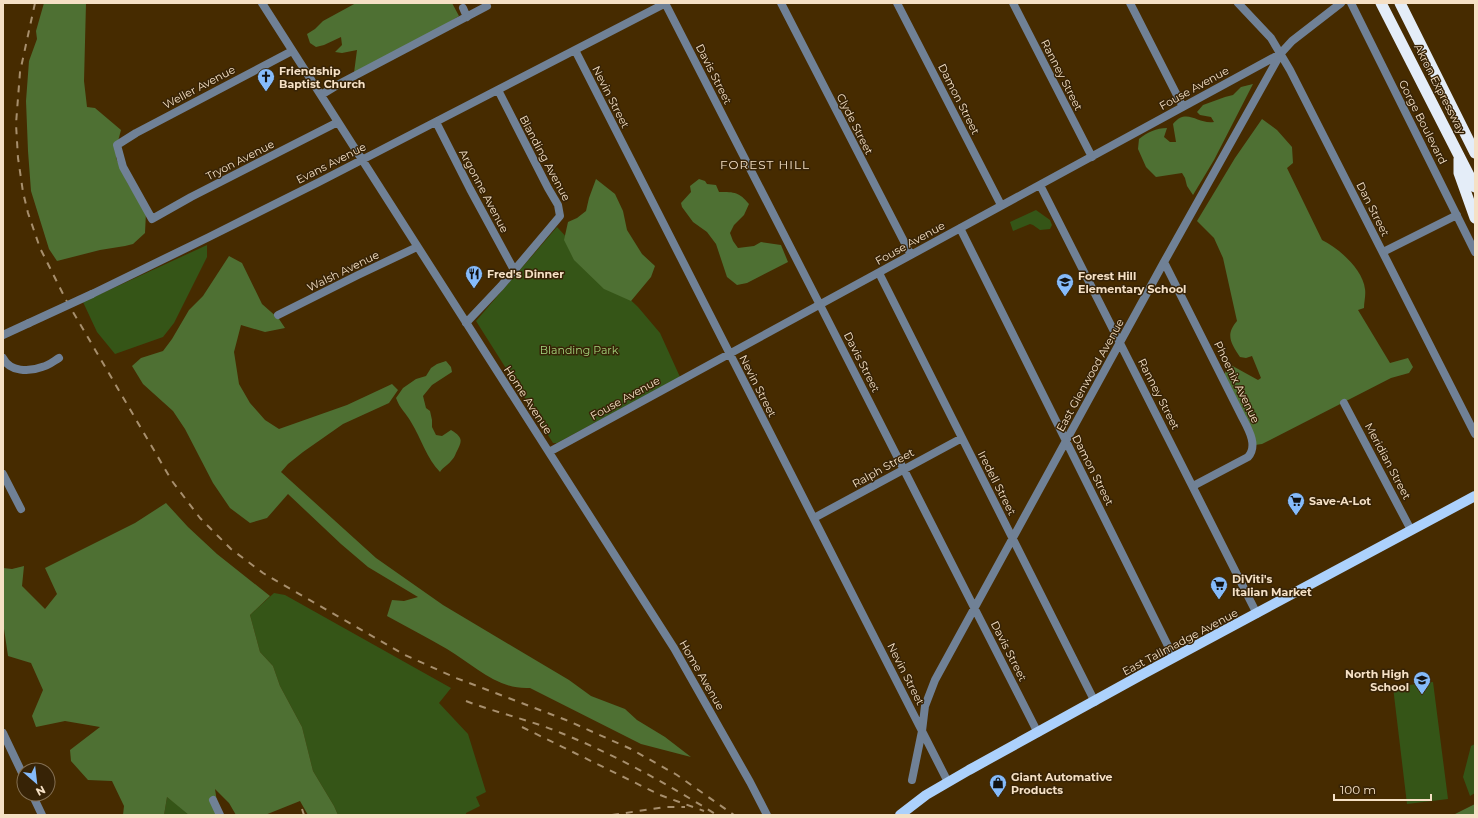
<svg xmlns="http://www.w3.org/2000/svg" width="1478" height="818" font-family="Montserrat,sans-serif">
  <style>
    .green { fill: #355517 }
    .forest { fill: #4e7033 }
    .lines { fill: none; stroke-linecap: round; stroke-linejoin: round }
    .minor { stroke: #708196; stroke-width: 8 }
    .major { stroke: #acd1fc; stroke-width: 10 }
    .highway { stroke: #e4edf8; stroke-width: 11 }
    .rail { stroke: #a78f6d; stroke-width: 2; stroke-dasharray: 7 7; stroke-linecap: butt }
    .minor-bridge { stroke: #708196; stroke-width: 8 }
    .labels { text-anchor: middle; stroke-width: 3; stroke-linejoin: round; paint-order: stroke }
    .poi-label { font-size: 11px; font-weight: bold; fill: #f5e0c5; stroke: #372306; text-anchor: start }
    .street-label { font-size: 11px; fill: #f5e0c5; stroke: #372306 }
    .park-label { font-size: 11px; fill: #a3d57d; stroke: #372306 }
    .neighbourhood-label { font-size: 12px; letter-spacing: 1px; fill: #f5e0c5; stroke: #372306 }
  </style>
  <rect width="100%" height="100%" fill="#462b00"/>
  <path class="green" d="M1036 210 1050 220 1052 225 1050 229 1040 230 1033 225 1030 224 1013 231 1010 222Z
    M557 227 586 258 638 307 660 333 680 377 557 443H553L476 321Z
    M207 245V257L174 323 163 337 115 354 97 332 83 302Z
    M274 593 285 595 451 688 439 703 468 734 486 792 476 797 480 806 466 813V815H338L334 806 313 771 302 727 280 686 273 666 260 652 250 615Z
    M1433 682 1448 799 1407 804 1393 687Z
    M1475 744V793L1470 796 1463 777 1471 746Z
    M167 797 187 812 189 815H164Z"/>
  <path class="forest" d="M44 3H86L84 81 87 107 95 108 121 130 117 145 116 158 128 184 146 212 145 233 133 244 125 246 100 250 57 261 49 249 31 191 28 151 26 101 29 61 37 39 36 31Z
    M356 3H452L459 16 420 40 354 73 357 50 342 53 335 52 342 45 341 37 324 45 316 47 310 43 307 34 315 29 323 21Z
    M1253 84 1214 160 1193 195 1187 186 1185 178 1182 173 1156 177 1146 167 1138 149 1139 139C1148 132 1156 128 1167 128L1164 137 1170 142H1176L1173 124C1187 107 1198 125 1214 122L1211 117 1200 115 1197 112 1203 105 1225 97 1233 95 1241 87Z
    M1262 119 1277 130 1292 147 1293 163 1287 168 1322 240C1339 248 1363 270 1365 289 1366 295 1364 302 1364 308L1358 310 1390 363 1408 358 1413 367 1409 373 1391 378 1262 444 1255 445 1224 375 1229 364 1258 380 1261 378 1252 356 1246 358 1240 357C1231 343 1225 335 1237 321L1223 258 1214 238 1197 221 1235 158Z
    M596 179 615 194 623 211 627 230 642 254 655 266 651 277 631 301 604 289 574 260 564 240 568 222 577 218 586 211 589 198Z
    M699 179 705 181 707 184 716 185 719 192C735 192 739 192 749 204L744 215 734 225 730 233 733 241 738 248 754 246 761 242 781 245 788 262 747 283 737 285 727 277 716 244 707 232 693 222 682 207 681 203 691 192 690 186Z
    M229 256 242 263 262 304 279 319 285 328 265 332 241 325 234 352 239 384 250 403 265 420 279 429 347 405 392 384 398 390 389 403 343 424 303 452 288 464 281 472 376 558 443 605 569 680 591 696 625 709 637 720 665 737 691 757 641 744 530 688C497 690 474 665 447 649 428 638 407 627 387 616L392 600 404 601 418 597 368 567 341 544 288 494 267 518 250 523 230 508 213 483 185 429 173 411 143 384 132 366 141 358 163 351 172 339 189 310 203 296Z
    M446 361 451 367 452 372 432 385 423 396 426 408 430 411 432 420V427L436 435 442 436 451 430C464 438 462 441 456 453 455 456 453 459 451 461 448 465 443 467 440 472 427 459 421 438 411 422 406 413 400 409 396 398L403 388 416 379 426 376 431 368 437 364Z
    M166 503 188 527 217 554 270 596 250 615 260 652 273 666 280 686 302 727 313 771 334 806 338 815H308L300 801 265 815H236L229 803 215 789 219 815H189L167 797 164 815H123L124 806 112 781 88 780 71 761 70 750 100 727 65 721 36 727 32 716 43 690 31 663 8 656 3 622V568L12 569 24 566 22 586 45 609 57 594 45 568 135 523Z
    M1475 804V815H1453Z"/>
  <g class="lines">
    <path class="minor" d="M262 3 674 648 750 782 767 815
      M665 3 820 305 1038 733
      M781 3 911 255
      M897 3 1001 205
      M1013 3 1092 157
      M1130 3 1183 107
      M1238 3 1271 38 1290 70 1475 434
      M1351 3 1475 252
      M463 8 467 17
      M575 50 922 731 912 780
      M292 51 136 133 117 145 123 167 152 219 191 197 338 122
      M321 95 339 84 487 6
      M436 122 470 189 514 270
      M1040 185 1257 614
      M960 228 1174 658
      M1383 252 1457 215
      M1164 262 1241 415C1247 427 1259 445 1248 457L1193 486
      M879 273 1095 702
      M92 294 209 237 319 182 666 3
      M278 315 358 275 417 247
      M466 323 501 286 560 216 558 205 548 188 498 90
      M3 335 29 323
      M3 358C10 372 29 372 42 367 48 366 54 361 59 358
      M1344 403 1411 530
      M549 452 1280 54
      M3 474 21 509
      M814 518 962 438
      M3 733 24 777
      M948 782 922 731 925 706 935 680 1164 262 1281 53 1292 41 1341 3
      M32 794 42 815
      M213 800 220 815"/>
    <path class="major" d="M900 815 926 795 969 770 1143 674 1475 496"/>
    <path class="highway" d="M1381 3 1475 187
      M1400 3 1475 153
      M1459 159V173L1475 218"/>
    <path class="rail" d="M35 3 20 72 16 124 18 158 23 192 28 213 40 248 66 300 172 481 200 518 231 549 263 573 405 655 456 678 566 720 631 749 677 775 734 815
      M466 701C497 713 530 720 561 733 616 755 667 784 717 815
      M522 727 660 795 704 811
      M302 809 304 815
      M612 815 665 807H685"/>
    <path class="minor-bridge" d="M29 323 92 294"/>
  </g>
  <defs>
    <symbol id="church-pin" viewBox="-11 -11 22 30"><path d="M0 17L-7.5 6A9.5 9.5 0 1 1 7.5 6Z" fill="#85bbfb" stroke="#372306"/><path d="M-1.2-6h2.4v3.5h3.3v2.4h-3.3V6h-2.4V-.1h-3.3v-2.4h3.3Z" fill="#111"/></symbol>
    <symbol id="restaurant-pin" viewBox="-11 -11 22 30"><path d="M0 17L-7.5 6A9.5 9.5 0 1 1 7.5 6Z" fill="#85bbfb" stroke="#372306"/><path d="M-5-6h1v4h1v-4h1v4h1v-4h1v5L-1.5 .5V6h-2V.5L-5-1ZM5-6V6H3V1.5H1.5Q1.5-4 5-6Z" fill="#111"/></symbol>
    <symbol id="school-pin" viewBox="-11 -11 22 30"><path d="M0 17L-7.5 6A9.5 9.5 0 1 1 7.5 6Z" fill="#85bbfb" stroke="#372306"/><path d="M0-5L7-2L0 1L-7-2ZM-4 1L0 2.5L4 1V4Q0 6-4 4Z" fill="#111"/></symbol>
    <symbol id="supermarket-pin" viewBox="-11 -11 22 30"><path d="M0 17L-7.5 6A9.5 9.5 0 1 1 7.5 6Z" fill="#85bbfb" stroke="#372306"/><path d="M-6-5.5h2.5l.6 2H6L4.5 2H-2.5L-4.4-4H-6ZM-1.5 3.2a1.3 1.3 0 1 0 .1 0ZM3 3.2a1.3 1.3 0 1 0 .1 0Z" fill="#111"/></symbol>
    <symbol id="shop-pin" viewBox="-11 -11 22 30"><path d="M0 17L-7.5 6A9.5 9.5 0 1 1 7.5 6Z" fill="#85bbfb" stroke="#372306"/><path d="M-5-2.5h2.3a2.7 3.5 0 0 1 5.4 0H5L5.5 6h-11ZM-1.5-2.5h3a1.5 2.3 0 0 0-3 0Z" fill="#111"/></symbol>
  </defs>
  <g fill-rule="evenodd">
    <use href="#church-pin" x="256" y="67" width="20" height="27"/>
    <use href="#restaurant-pin" x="464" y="264" width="20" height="27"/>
    <use href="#school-pin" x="1055" y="272" width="20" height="27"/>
    <use href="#supermarket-pin" x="1286" y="491" width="20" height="27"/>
    <use href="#supermarket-pin" x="1209" y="575" width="20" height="27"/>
    <use href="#school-pin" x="1412" y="670" width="20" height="27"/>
    <use href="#shop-pin" x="988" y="773" width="20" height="27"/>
  </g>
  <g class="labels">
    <g class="poi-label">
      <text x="279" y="75">Friendship<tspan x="279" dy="13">Baptist Church</tspan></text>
      <text x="487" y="278">Fred's Dinner</text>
      <text x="1078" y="280">Forest Hill<tspan x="1078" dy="13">Elementary School</tspan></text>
      <text x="1309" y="505">Save-A-Lot</text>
      <text x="1232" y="583">DiViti's<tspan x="1232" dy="13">Italian Market</tspan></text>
      <text x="1409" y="678" text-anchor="end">North High<tspan x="1409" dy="13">School</tspan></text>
      <text x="1011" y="781">Giant Automative<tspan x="1011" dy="13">Products</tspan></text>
    </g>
    <g class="street-label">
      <text transform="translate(714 74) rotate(63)" y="4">Davis Street</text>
      <text transform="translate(1062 75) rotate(63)" y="4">Ranney Street</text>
      <text transform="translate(199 87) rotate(-28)" y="4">Weller Avenue</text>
      <text transform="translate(1194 88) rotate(-29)" y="4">Fouse Avenue</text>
      <text transform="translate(1440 89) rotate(63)" y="4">Akron Expressway</text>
      <text transform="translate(611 97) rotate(63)" y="4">Nevin Street</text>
      <text transform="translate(959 99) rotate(63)" y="4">Damon Street</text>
      <text transform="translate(1423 122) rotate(63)" y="4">Gorge Boulevard</text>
      <text transform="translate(855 124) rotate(63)" y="4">Clyde Street</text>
      <text transform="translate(545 158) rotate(62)" y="4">Blanding Avenue</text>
      <text transform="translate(240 160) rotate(-27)" y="4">Tryon Avenue</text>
      <text transform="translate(331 163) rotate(-27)" y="4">Evans Avenue</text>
      <text transform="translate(484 191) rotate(62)" y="4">Argonne Avenue</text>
      <text transform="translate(1373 209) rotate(63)" y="4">Dan Street</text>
      <text transform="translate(910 243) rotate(-29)" y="4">Fouse Avenue</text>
      <text transform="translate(343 271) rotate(-26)" y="4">Walsh Avenue</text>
      <text transform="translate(862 362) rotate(63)" y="4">Davis Street</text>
      <text transform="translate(1090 375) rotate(-61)" y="4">East Glenwood Avenue</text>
      <text transform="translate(1237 382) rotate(64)" y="4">Phoenix Avenue</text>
      <text transform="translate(758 386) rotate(63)" y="4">Nevin Street</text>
      <text transform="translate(1159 394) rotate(63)" y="4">Ranney Street</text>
      <text transform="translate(625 398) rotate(-29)" y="4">Fouse Avenue</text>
      <text transform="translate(528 400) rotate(57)" y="4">Home Avenue</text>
      <text transform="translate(1388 461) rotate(62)" y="4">Meridian Street</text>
      <text transform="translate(883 468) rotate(-29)" y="4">Ralph Street</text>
      <text transform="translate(1093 470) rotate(63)" y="4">Damon Street</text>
      <text transform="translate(997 483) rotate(63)" y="4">Iredell Street</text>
      <text transform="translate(1180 642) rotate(-28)" y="4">East Tallmadge Avenue</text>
      <text transform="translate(1009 651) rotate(63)" y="4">Davis Street</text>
      <text transform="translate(906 674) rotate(63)" y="4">Nevin Street</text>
      <text transform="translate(702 675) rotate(60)" y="4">Home Avenue</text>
    </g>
    <g class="park-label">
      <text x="579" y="354">Blanding Park</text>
    </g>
    <g class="neighbourhood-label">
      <text x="765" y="169">FOREST HILL</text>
    </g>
  </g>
  <rect width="1478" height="818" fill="none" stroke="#f5e0c5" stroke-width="8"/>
  <g transform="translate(36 782) rotate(152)"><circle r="19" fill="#372306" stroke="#836f52"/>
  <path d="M0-3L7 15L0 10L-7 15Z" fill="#85bbfb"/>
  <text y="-6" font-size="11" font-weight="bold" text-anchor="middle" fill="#f5e0c5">N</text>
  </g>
  <path d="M1334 794v6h97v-6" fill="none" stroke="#f5e0c5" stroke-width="2"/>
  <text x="1340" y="794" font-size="12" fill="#f5e0c5" stroke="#372306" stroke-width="3" paint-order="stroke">100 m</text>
</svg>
